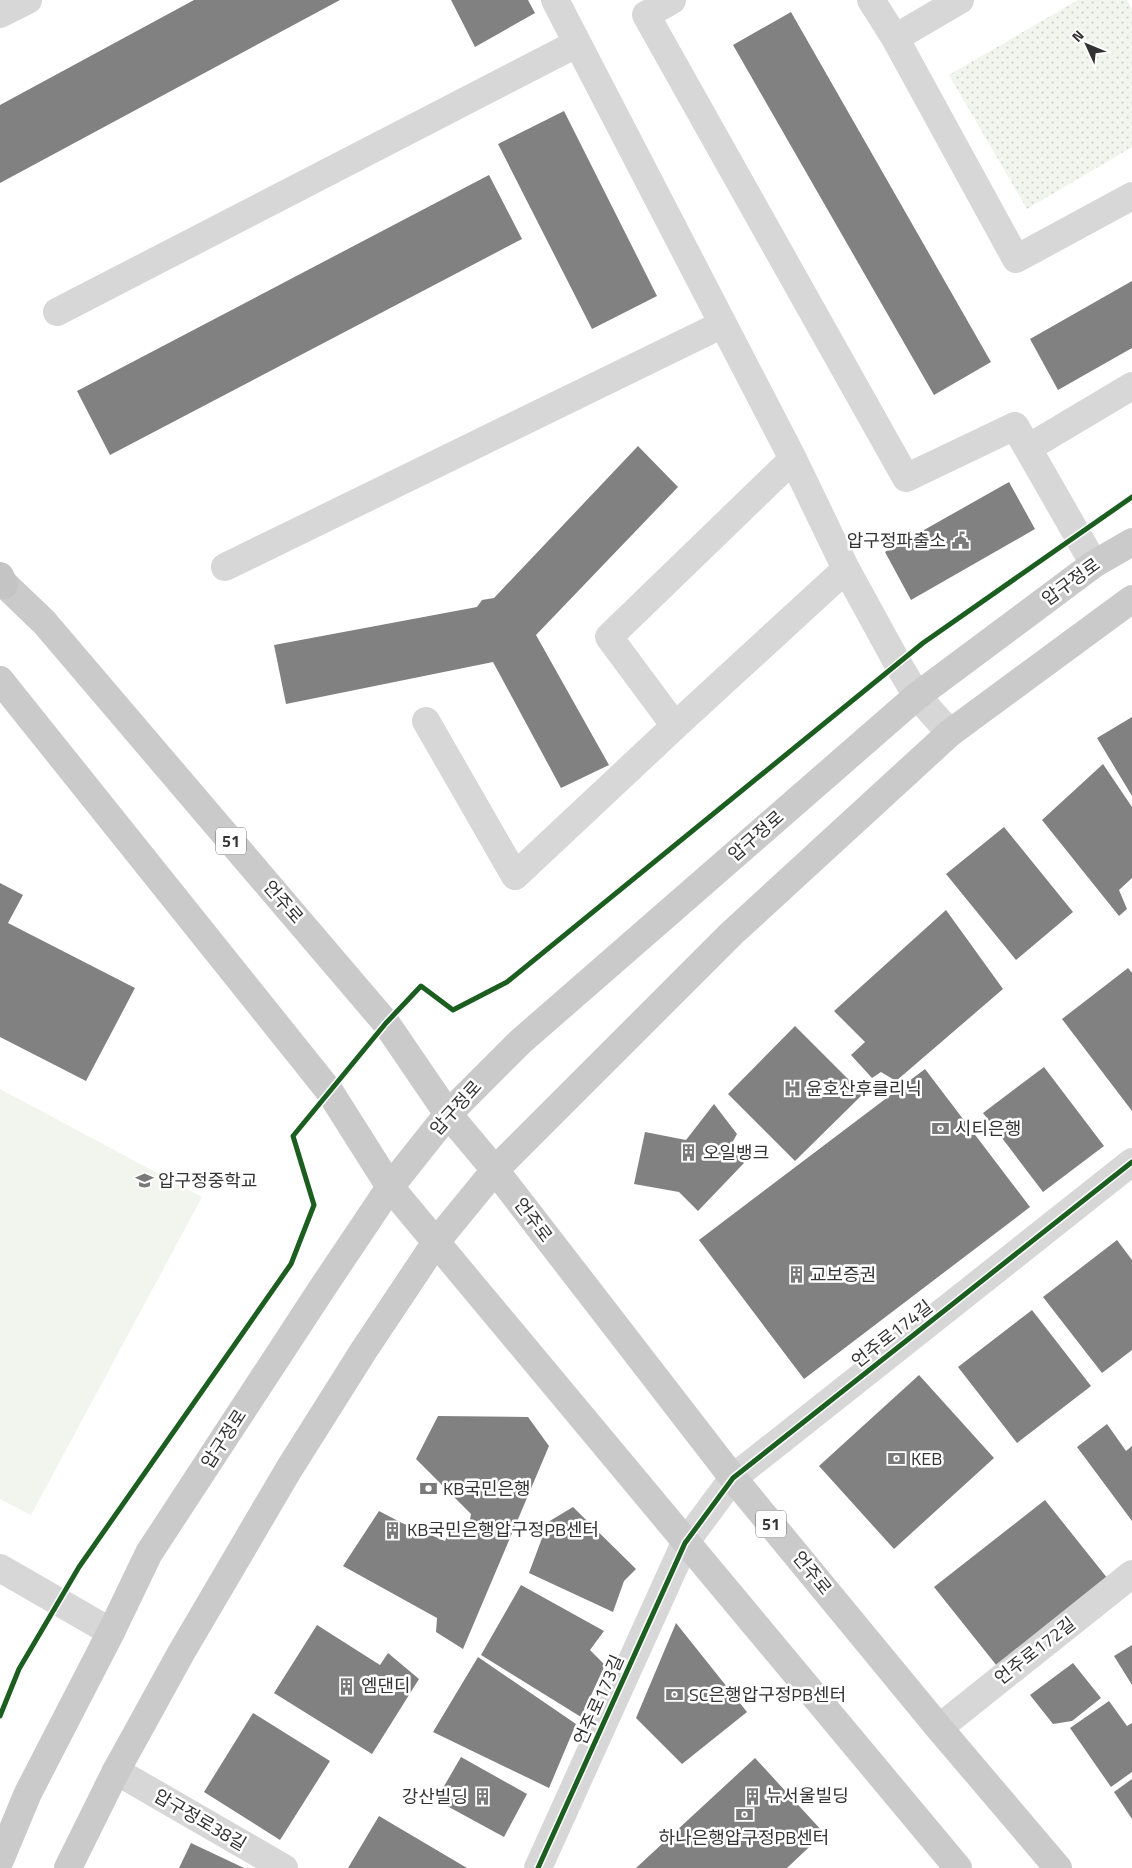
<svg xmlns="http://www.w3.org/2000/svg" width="1132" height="1868" font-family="'Titillium Web','Noto Sans KR',sans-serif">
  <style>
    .green { fill: #f1f5ed }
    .park { fill: url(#park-dots) }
    .building { fill: #818181 }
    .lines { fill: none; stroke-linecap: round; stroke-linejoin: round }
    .minor { stroke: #d7d7d7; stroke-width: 28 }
    .major { stroke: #cacaca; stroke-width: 28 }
    .highway { stroke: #c4c4c4; stroke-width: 28 }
    .cycleway-casing { stroke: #fff; stroke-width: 8 }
    .cycleway { stroke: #1b5e20; stroke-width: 5 }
    .labels { text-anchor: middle; stroke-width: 5; stroke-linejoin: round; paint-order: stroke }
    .shield { fill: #fff; stroke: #707070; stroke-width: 1 }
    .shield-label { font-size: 16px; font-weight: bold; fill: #333 }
    .poi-label { font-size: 18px; fill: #333; stroke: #fff; text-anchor: start }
    .street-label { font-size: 18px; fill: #333; stroke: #fff }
  </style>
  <defs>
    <pattern id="park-dots" width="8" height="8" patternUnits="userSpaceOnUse" patternTransform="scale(1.25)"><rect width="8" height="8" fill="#f1f5ed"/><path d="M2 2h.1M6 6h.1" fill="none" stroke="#cfd2cc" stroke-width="1.8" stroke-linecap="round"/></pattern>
  </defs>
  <rect width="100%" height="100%" fill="#fff"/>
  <path class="green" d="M0 1089 202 1197 31 1515 0 1499Z"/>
  <path class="park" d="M1078 0H1127L1132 9V147L1027 209 949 75Z"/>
  <path class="building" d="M194 0H340L0 183V105Z
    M451 0H528L535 13 475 47Z
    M791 12 991 362 934 395 733 45Z
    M564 111 657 296 592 329 498 144Z
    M489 175 522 239 110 455 77 391Z
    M1132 281V348L1058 390 1030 339Z
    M638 446 678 487 536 635 609 765 561 788 493 662 286 704 274 645 477 607 482 600 494 598Z
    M1009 482 1035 529 911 600 885 552Z
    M1132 717V796L1097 738Z
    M1103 764 1132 807V878L1119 890 1127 909 1119 916 1042 820Z
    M1004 827 1073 912 1016 960 946 874Z
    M0 883 23 895 8 923 135 988 86 1081 0 1037Z
    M946 910 1003 989 896 1081 881 1072 872 1078 851 1055 865 1042 834 1011Z
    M1128 968 1132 973V1111L1062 1019Z
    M795 1026 863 1094 795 1161 728 1094Z
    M1044 1067 1104 1146 1043 1192 983 1113Z
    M925 1069 1030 1207 804 1379 699 1240Z
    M714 1104 737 1134 732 1143 744 1163 698 1211 679 1192 634 1184 645 1132 686 1140Z
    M1117 1240 1132 1260V1350L1102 1373 1043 1297Z
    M1032 1310 1091 1386 1017 1443 958 1367Z
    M919 1375 994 1458 894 1549 819 1466Z
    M438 1416 528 1417 549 1446 463 1649 436 1632 437 1618 343 1566 379 1511 402 1523 445 1541 453 1523 467 1536 471 1514 416 1459Z
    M1107 1424 1126 1451 1132 1446V1521L1077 1447Z
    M1045 1500 1108 1579 997 1666 934 1587Z
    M573 1507 636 1569 624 1581 613 1612 529 1573 548 1522Z
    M521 1585 604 1631 590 1650 605 1665 581 1717 481 1655Z
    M676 1623 747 1712 682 1764 636 1718Z
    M317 1625 380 1665 388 1653 419 1679 372 1754 274 1693Z
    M1132 1645V1685L1114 1656Z
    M478 1657 576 1724 549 1788 433 1732Z
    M1073 1663 1101 1698 1072 1721 1053 1724 1030 1695Z
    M1109 1701 1127 1726 1132 1723V1772L1111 1787 1070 1728Z
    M253 1713 330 1761 280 1840 204 1792Z
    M461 1757 527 1794 504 1837 436 1800Z
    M755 1758 824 1833 787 1868H636Z
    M1132 1779V1819L1114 1792Z
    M379 1816 467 1868H348Z
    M191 1843 244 1868H179Z"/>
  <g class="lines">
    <path class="minor" d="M555 0 793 459 846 569 898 664 917 696 950 733
      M672 0 646 15 906 478 1015 426 1094 564
      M871 0 895 38
      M960 0 895 38 1016 259 1132 196
      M0 14 28 0
      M57 312 576 44
      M1028 448 1132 386
      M793 459 609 637 675 726 846 569
      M225 567 723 324
      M426 721 515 876 675 726
      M0 1568 111 1632
      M939 1728 1132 1574
      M116 1771 284 1868
      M538 1868 685 1543 733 1478 1132 1162"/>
    <path class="major" d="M0 580 44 622 386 1023 448 1114 495 1170 733 1478 939 1728 1058 1868
      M0 680 330 1092 390 1187 958 1868
      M0 1860 28 1793 111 1632 149 1553 323 1287 390 1187 448 1114 520 1042 917 696 1094 564 1132 542
      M68 1868 116 1771 181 1653 289 1469 364 1350 436 1242 495 1170 732 933 950 733 1132 599"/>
    <path class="highway" d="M0 576 4 585"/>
    <defs>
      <path id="cycleway" d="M0 1716 19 1669 79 1567 291 1264 314 1205 293 1136 386 1023 421 986 453 1010 507 982 923 643 1132 497
        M538 1868 685 1543 733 1478 1132 1162"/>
    </defs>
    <use href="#cycleway" class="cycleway-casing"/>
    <use href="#cycleway" class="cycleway"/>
  </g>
  <defs>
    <symbol id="civic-bare" viewBox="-9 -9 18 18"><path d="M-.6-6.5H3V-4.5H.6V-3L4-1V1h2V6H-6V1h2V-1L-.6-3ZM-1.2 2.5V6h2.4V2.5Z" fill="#7a7a7a" stroke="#fff" stroke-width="2.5" paint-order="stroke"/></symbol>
    <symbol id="hospital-bare" viewBox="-9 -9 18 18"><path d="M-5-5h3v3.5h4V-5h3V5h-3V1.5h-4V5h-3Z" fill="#7a7a7a" stroke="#fff" stroke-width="2.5" paint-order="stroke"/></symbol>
    <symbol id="bank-bare" viewBox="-9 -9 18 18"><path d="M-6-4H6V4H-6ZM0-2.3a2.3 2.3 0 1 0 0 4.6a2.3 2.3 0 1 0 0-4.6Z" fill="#7a7a7a" stroke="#fff" stroke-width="2.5" paint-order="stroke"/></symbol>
    <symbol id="building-bare" viewBox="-9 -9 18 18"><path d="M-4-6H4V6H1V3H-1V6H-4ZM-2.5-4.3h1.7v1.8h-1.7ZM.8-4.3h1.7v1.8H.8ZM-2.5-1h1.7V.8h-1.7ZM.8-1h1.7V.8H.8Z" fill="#7a7a7a" stroke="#fff" stroke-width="2.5" paint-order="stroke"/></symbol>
    <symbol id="school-bare" viewBox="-9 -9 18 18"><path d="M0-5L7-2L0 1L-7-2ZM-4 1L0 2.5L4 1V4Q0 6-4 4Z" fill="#7a7a7a" stroke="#fff" stroke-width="2.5" paint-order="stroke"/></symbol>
  </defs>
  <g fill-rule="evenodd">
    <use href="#civic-bare" x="948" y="528" width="25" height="25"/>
    <use href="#hospital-bare" x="780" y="1076" width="25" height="25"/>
    <use href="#bank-bare" x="928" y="1116" width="25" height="25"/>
    <use href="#building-bare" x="676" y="1140" width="25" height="25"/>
    <use href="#school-bare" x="132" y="1168" width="25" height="25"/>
    <use href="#building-bare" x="784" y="1262" width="25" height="25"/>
    <use href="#bank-bare" x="884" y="1446" width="25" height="25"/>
    <use href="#bank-bare" x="416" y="1476" width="25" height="25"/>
    <use href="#building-bare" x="380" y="1518" width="25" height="25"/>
    <use href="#building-bare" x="334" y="1674" width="25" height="25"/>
    <use href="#bank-bare" x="662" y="1682" width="25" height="25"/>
    <use href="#building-bare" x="740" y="1784" width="25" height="25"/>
    <use href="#building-bare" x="470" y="1784" width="25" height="25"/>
    <use href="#bank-bare" x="732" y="1802" width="25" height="25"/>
  </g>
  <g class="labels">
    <g class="shield">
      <rect x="216" y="827.5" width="30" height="27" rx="4"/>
      <rect x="756" y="1510.5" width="30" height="27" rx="4"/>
    </g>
    <g class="shield-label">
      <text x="231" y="847">51</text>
      <text x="771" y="1530">51</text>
    </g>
    <g class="poi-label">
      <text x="946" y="547" text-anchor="end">압구정파출소</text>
      <text x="806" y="1095">윤호산후클리닉</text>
      <text x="955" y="1135">시티은행</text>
      <text x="703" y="1159">오일뱅크</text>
      <text x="158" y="1187">압구정중학교</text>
      <text x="810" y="1281">교보증권</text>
      <text x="911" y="1465">KEB</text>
      <text x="443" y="1495">KB국민은행</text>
      <text x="407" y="1536">KB국민은행압구정PB센터</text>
      <text x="361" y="1692">엠댄디</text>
      <text x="689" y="1701">SC은행압구정PB센터</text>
      <text x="766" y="1802">뉴서울빌딩</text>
      <text x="468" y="1803" text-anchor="end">강산빌딩</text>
      <text x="744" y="1844" text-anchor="middle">하나은행압구정PB센터</text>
    </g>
    <g class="street-label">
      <text transform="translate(1071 582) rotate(-36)" y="6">압구정로</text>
      <text transform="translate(756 836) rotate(-41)" y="6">압구정로</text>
      <text transform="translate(283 902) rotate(49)" y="6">언주로</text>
      <text transform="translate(456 1108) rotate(-48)" y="6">압구정로</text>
      <text transform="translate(533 1220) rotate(53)" y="6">언주로</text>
      <text transform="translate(892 1334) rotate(-38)" y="6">언주로174길</text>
      <text transform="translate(224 1439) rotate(-57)" y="6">압구정로</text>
      <text transform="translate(812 1573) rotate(51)" y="6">언주로</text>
      <text transform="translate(1035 1651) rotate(-38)" y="6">언주로172길</text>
      <text transform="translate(599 1700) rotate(-66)" y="6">언주로173길</text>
      <text transform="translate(200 1820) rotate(30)" y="6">압구정로38길</text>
    </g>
  </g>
  <g transform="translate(1087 45) rotate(314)" stroke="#ffffff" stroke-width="4" paint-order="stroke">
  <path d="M0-4L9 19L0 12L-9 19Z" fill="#333333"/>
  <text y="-8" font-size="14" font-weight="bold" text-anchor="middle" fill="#333333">N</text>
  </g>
</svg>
